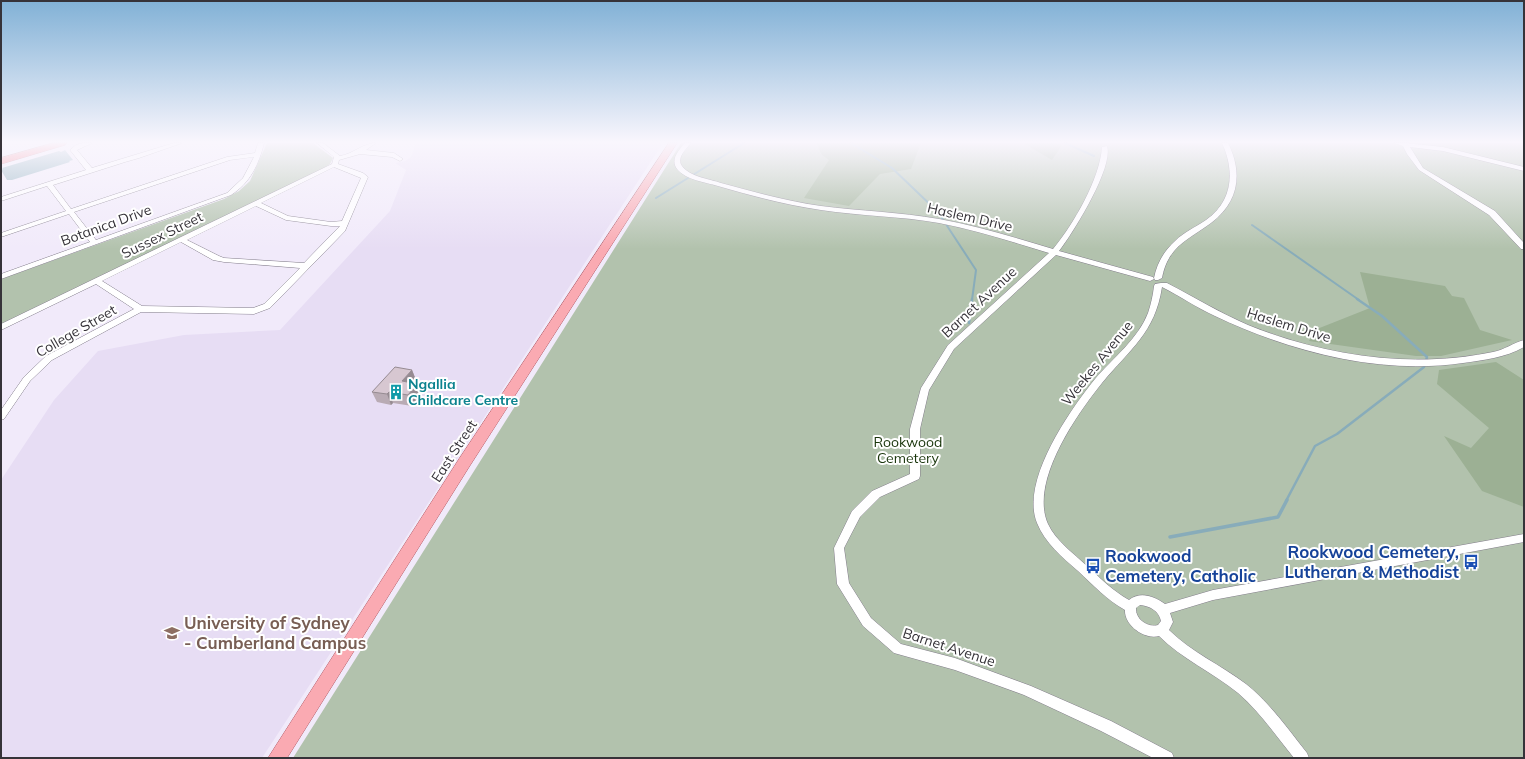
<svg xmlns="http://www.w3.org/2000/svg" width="1525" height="759" font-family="Mulish,sans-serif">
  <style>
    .built { fill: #e7ddf4 }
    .green { fill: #b2c2ad }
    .forest { fill: #9cb094 }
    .water { fill: #88acba }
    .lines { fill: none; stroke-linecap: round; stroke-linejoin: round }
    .stream-far2 { stroke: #88acba; stroke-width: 2 }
    .stream-far1 { stroke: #88acba; stroke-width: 2.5 }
    .stream { stroke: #88acba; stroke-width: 3.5 }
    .minor-casing { stroke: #837d8b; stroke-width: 1 }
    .major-casing { stroke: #b35b66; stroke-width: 1 }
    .highway-casing { stroke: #b35b66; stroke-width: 1 }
    .minor { fill: #fff; fill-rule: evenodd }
    .major { fill: #faaab2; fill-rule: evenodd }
    .highway { fill: #f7717e; fill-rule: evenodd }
    .wall { fill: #b9abb4 }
    .shaded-wall { fill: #968b92 }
    .building { fill: #d7c7d1; stroke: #968b92 }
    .labels { text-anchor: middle; stroke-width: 4; stroke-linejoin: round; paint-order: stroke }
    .street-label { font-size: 14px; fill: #363339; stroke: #fff }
    .culture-label { font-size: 14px; font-weight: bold; fill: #0d838f; stroke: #fff; text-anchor: start }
    .park-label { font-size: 14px; fill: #19350b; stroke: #fff }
    .near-transit-label { font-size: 17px; font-weight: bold; fill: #164399; stroke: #fff; text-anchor: end }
    .near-education-label { font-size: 17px; font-weight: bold; fill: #785e54; stroke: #fff; text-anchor: start }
  </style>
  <rect width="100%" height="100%" fill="#f1eafa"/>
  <path class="built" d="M416 143H663L262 758H1V480L54 400 98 351 184 335 280 330 390 211 406 170 395 163 405 161 411 157Z"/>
  <path class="green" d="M267 143H313L333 158 330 164 324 168 1 324V279L224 199 239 191 250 181Z
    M681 143H1524V758H293Z"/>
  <path class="forest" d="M816 143H921L911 169 880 174 849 206 804 198 829 160 822 155Z
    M1023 143H1055L1062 145 1052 160Z
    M1360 272 1445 286 1452 296 1464 298 1480 330 1512 340 1441 356H1416L1309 341 1317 329 1370 308Z
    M1496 362 1524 380V507L1482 491 1444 436 1471 448 1489 428 1437 384 1439 370Z"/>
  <path class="water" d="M65 150 73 160 69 161 70 162 12 180H7L1 170 3 169 2 168 59 151 61 152Z"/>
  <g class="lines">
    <path class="stream-far2" d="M851 143 892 168 938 212 976 270 972 300
      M1065 143 1094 156
      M656 198 744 143
      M1252 225 1359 300"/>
    <path class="stream-far1" d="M969 323 972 299
      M1286 501 1315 446 1337 434 1424 367 1427 357 1382 316 1357 299"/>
    <path class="stream" d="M1170 537 1278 517 1287 500"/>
    <defs>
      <path id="minor" d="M83 143H92L77 150 92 168 174 143H182L139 158 125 162 53 185 71 209 227 157 255 153 258 143H264C259 164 250 183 231 195L1 279V274L90 242 69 214 1 237V233L66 211 47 186 1 201V197L86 170 70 150 76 145ZM254 157 243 178 227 193 96 240 74 212 230 160Z
        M317 143H323L340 156C353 154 363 143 376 143L366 150 394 153 403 159 400 161 392 157 360 154 339 160 338 164 363 173 368 177 345 231 270 308 254 314 141 312 52 360 30 381 4 419 1 420V410L24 377 46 356 134 309 96 284 1 330V324L332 164 334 157ZM334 167 361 178 342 221 331 222 288 216 261 203ZM256 206 286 220 331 226H340L304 263 224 258 219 256 187 240ZM181 242 213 260 224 262 300 268 264 304 253 308 142 306 102 281Z
        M685 143H691C686 149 676 158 682 166 690 177 710 179 721 183 754 192 787 201 821 206 860 211 900 212 939 219 978 226 1016 238 1053 249 1073 225 1100 179 1102 147L1107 146C1114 167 1073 233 1059 251L1153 277 1154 279 1150 281 1056 255 954 349 929 390 920 429V476L919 479 880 497 860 517 844 548 849 583 871 618 901 644 955 658 1031 686 1111 721 1172 753 1174 758H1153L1101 731 1024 695 955 670 894 653 863 626 837 584 834 548 852 511 872 491 910 474V429L921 388 948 345 1049 253C1013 242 976 230 939 223 900 216 860 216 821 210 786 205 752 196 718 186 705 182 686 180 677 169 670 159 679 150 685 143Z
        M1222 143H1228C1243 173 1239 202 1211 223 1188 240 1168 246 1162 278L1158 280H1155L1154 278C1157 263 1164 251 1175 241 1184 232 1196 227 1206 220 1233 201 1235 171 1222 143Z
        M1394 143H1405L1443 147 1524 167V171L1443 151 1410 147 1423 168 1495 211 1524 243V249H1521L1489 215 1419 170 1407 154 1403 146Z
        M1161 283H1167C1194 297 1220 313 1248 325 1325 356 1411 369 1493 352 1504 350 1513 343 1524 340V347C1505 358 1483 360 1463 363 1379 375 1291 352 1215 316 1197 308 1180 296 1162 287 1155 333 1130 349 1102 383 1077 414 1029 482 1048 524 1056 541 1073 553 1087 566 1100 578 1113 591 1129 600 1140 591 1154 596 1165 604L1213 590 1524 534V542L1213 600 1170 613 1173 622 1169 630C1191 652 1221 665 1246 684 1270 703 1288 729 1307 753L1309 758H1294C1276 736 1260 712 1238 693 1212 672 1182 659 1159 636 1144 640 1124 625 1125 610 1107 600 1093 585 1078 571 1062 557 1045 543 1037 523 1020 481 1070 410 1095 379 1113 358 1138 339 1148 313 1151 304 1153 295 1154 286L1155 284ZM1140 605C1150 606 1159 611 1161 621L1158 625C1148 628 1135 619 1136 608Z"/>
      <path id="major" d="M669 143H677L469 467 287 758H268L459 459Z"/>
      <path id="highway" d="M53 143H67L65 145 1 164V158Z"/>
    </defs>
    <use href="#minor" class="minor-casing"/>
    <use href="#major" class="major-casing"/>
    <use href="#highway" class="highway-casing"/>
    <use href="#minor" class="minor"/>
    <use href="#major" class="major"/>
    <use href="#highway" class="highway"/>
  </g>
  <path class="wall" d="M412 370 416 380 414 383 421 394 412 406 393 403 391 405 377 402 372 392Z"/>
  <path class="shaded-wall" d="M412 370 416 380 407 392 402 381Z
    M417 384 421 394 412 406 408 395Z
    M389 392 393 403 391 405 387 394Z"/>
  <path class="building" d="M395 367 412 370 402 381 417 384 408 395 389 392 387 394 372 392Z"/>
  <linearGradient id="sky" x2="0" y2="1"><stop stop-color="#81b1d6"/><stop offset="0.57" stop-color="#f9f6fd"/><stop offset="1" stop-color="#f9f6fd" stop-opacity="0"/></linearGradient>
  <rect width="1525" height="249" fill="url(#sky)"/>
  <defs>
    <symbol id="building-bare" viewBox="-9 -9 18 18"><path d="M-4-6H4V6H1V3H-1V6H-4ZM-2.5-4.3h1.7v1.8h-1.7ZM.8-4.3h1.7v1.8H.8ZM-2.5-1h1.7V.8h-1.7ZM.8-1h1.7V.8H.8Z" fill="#0f9aa8" stroke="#fff" stroke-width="2.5" paint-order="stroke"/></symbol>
    <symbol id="bus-bare" viewBox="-9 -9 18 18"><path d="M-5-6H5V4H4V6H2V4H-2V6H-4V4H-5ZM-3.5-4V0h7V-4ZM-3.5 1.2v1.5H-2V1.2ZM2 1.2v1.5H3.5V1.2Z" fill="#1a4fb4" stroke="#fff" stroke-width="2.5" paint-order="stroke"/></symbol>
    <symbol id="university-bare" viewBox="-9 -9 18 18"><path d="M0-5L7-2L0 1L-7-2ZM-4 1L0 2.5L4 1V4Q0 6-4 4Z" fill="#8d6e63" stroke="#fff" stroke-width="2.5" paint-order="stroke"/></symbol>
  </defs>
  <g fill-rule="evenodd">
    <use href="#building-bare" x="385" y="381" width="22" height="22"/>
    <use href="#bus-bare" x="1460" y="551" width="22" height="22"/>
    <use href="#bus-bare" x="1082" y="555" width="22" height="22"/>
    <use href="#university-bare" x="161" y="622" width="22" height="22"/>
  </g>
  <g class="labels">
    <g class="street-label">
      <text transform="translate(970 217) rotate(13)" y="5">Haslem Drive</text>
      <text transform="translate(106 225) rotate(-20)" y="5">Botanica Drive</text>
      <text transform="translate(162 235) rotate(-26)" y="5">Sussex Street</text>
      <text transform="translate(979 302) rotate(-43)" y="5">Barnet Avenue</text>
      <text transform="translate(1289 325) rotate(17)" y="5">Haslem Drive</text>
      <text transform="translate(76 331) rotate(-30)" y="5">College Street</text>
      <text transform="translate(1097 363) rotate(-51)" y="5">Weekes Avenue</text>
      <text transform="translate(454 451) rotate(-57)" y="5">East Street</text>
      <text transform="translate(949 647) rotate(18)" y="5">Barnet Avenue</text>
    </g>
    <g class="culture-label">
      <text x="408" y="389">Ngallia<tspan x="408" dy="16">Childcare Centre</tspan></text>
    </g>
    <g class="park-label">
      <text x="908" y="447">Rookwood<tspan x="908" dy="16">Cemetery</tspan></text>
    </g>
    <g class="near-transit-label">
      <text x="1459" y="558">Rookwood Cemetery,<tspan x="1459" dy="20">Lutheran &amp; Methodist</tspan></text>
      <text x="1105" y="562" text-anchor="start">Rookwood<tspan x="1105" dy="20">Cemetery, Catholic</tspan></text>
    </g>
    <g class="near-education-label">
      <text x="184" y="629">University of Sydney<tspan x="184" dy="20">- Cumberland Campus</tspan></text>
    </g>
  </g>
  <rect width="1525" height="759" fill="none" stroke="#363339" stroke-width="4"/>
</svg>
